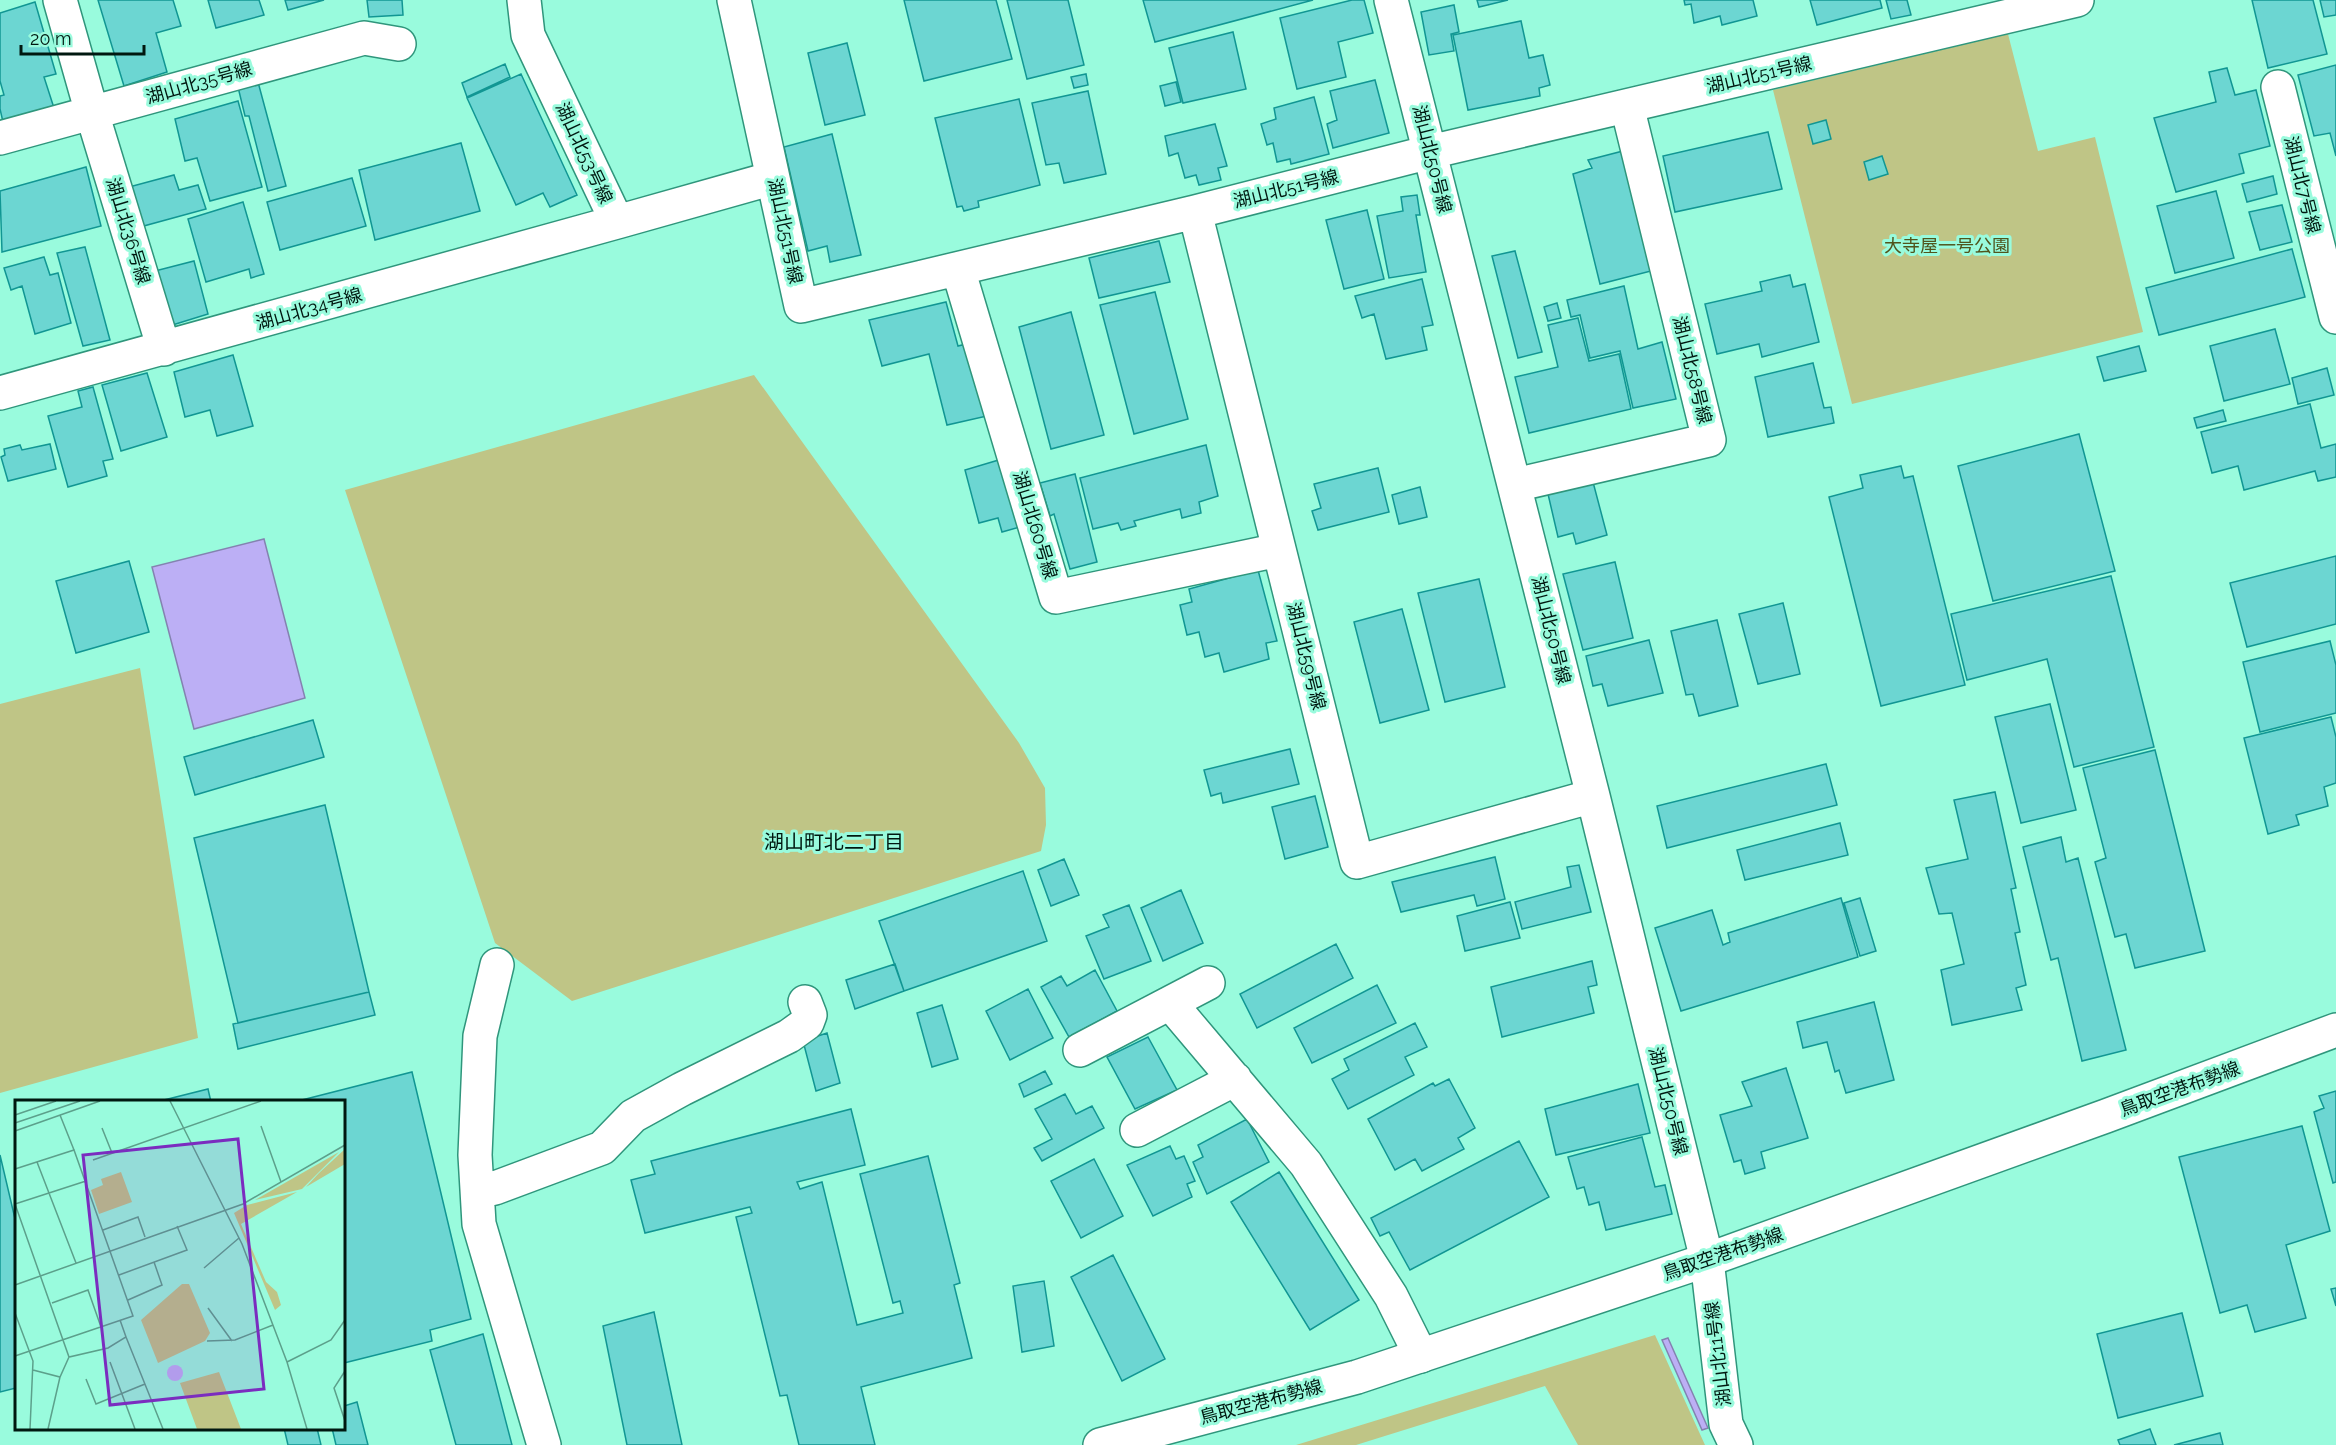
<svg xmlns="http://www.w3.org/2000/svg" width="2336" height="1445" font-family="Raleway,'Noto Sans JP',sans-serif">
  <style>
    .green { fill: #bfc586 }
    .water { fill: #bcaff5; stroke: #8482b0; stroke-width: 1.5 }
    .building { fill: #6cd6d2; stroke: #119693; stroke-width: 1.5 }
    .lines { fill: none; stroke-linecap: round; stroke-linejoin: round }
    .street-casing { stroke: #2f967c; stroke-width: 36 }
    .secondary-casing { stroke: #2f967c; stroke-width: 36 }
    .street { stroke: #fff; stroke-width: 33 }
    .secondary { stroke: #fff; stroke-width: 33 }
    .labels { text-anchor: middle; stroke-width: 6; stroke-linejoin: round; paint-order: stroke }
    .street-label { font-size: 18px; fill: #001810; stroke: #99fbdd }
    .park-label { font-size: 18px; fill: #50541c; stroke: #99fbdd }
    .neighbourhood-label { font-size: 20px; fill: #001810; stroke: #99fbdd }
    .inset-road { fill: none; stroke: #5ca08b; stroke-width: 1.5 }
    .view { fill: #7b2cbf; fill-opacity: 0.15; stroke: #7b2cbf; stroke-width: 3 }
    .inset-edge { fill: none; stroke: #001810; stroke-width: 3 }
  </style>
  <rect width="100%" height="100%" fill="#99fbdd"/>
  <path class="green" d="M2008 34 2038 151 2095 137 2143 332 1852 404 1773 90Z
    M754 375 1019 743 1045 788 1046 825 1041 851 572 1001 495 943 345 490Z
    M140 668 198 1038 0 1093V704Z
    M1655 1335 1705 1445H1578L1545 1386 1356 1445H1296Z"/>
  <path class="water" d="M264 539 305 698 194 729 152 567Z
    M1668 1338 1708 1428 1702 1430 1662 1340Z"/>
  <path class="building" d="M98 0H173L181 26 156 33 167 72 124 86Z
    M208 0H259L264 15 216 28Z
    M285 0H324L288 10Z
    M367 0H402L403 15 369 17Z
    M904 0H996L1012 59 924 81Z
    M1007 0H1068L1084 65 1027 79Z
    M1143 0H1313L1155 42Z
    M1352 0H1364L1373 33 1338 42 1346 77 1297 89 1280 18Z
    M1477 0H1508L1479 7Z
    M1684 0H1753L1757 16 1722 25 1720 16 1694 23 1691 4 1685 5Z
    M1810 0H1880L1882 8 1817 25Z
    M1886 0H1907L1911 15 1891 19Z
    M2252 0H2313L2327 54 2268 68Z
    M2320 0H2336V15L2324 17Z
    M35 2 56 74 44 77 54 108 3 122 0 109V96L4 95 0 81V13Z
    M1454 5 1459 32 1451 34 1454 51 1429 55 1421 12Z
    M1521 21 1529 58 1543 55 1550 85 1539 88 1540 96 1468 110 1453 35Z
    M1233 32 1246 89 1183 103 1169 48Z
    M847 43 865 115 825 125 808 53Z
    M505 64 510 77 467 97 462 83Z
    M2336 65V156L2330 133 2314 136 2298 75Z
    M2227 68 2235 95 2256 90 2270 146 2239 154 2244 173 2176 192 2154 118 2216 102 2209 72Z
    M521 74 577 195 550 207 543 193 516 205 467 98Z
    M1086 74 1088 85 1074 88 1071 77Z
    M1375 80 1389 133 1333 148 1327 124 1337 120 1330 91Z
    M258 82 286 186 268 191 249 116H245L238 87Z
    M1176 82 1181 102 1165 106 1160 86Z
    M1088 91 1106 174 1064 183 1059 163 1046 165 1032 103Z
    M1314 97 1329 154 1291 164 1290 159 1277 162 1273 143 1267 145 1261 124 1276 119 1274 108Z
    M1019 99 1040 185 978 201 979 207 964 211 962 206 957 207 935 118Z
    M238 101 262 187 210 201 197 158 185 161 175 119Z
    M1826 120 1831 139 1813 144 1808 125Z
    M1215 124 1227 166 1218 168 1221 180 1199 185 1196 175 1185 178 1178 153 1169 156 1165 136Z
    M1768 132 1782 189 1675 212 1663 156Z
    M832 134 861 255 830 262 827 246 808 251 784 147Z
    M461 143 480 211 375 240 359 170Z
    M1623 151 1651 271 1600 284 1573 174 1592 168 1588 160Z
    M1882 156 1888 174 1869 180 1864 162Z
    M86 167 101 226 2 252 0 191Z
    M174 175 179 190 198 185 206 209 140 227 129 187Z
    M2273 176 2277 194 2247 202 2242 184Z
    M352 178 366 226 280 250 267 202Z
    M2216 191 2234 258 2175 273 2157 206Z
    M1417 195 1420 215H1416L1426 272 1389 278 1377 216 1403 211 1401 197Z
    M243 202 264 274 251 278 249 269 206 282 188 219Z
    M2282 205 2292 242 2260 250 2249 212Z
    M1367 210 1384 279 1344 289 1326 220Z
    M1159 241 1170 282 1099 298 1089 258Z
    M85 247 110 340 83 346 57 253Z
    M2292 249 2305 297 2159 335 2146 288Z
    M1515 251 1542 352 1518 358 1492 256Z
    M44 257 50 275 58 273 71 323 35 334 22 286 11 290 4 268Z
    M194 261 208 314 166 327 151 272Z
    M1790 275 1793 287 1805 284 1819 342 1762 357 1759 344 1717 354 1705 304 1762 291 1760 282Z
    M1422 279 1433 325 1422 327 1427 350 1386 359 1374 314 1362 318 1355 296Z
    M1624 286 1638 349 1662 342 1676 399 1633 408 1620 351 1590 358 1580 315 1571 317 1567 300Z
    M1155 292 1188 419 1134 434 1100 305Z
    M946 302 958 346 970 343 987 416 947 425 929 354 882 366 869 320Z
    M1557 303 1561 318 1548 321 1544 307Z
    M1071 312 1104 435 1051 449 1019 327Z
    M1578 318 1589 361 1619 354 1631 409 1529 433 1515 377 1558 367 1548 325Z
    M2275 329 2290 384 2224 401 2210 346Z
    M2139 346 2146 371 2104 381 2097 357Z
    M233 355 253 426 217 436 210 410 185 417 174 372Z
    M1813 363 1824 408 1831 407 1834 423 1768 437 1755 377Z
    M2327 368 2334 395 2298 404 2292 378Z
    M147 373 167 437 121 451 102 385Z
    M93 387 113 459 103 461 107 476 68 487 48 416 82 407 78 391Z
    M2310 404 2321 448 2336 444V477L2318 481 2315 471 2244 490 2238 466 2212 473 2201 432Z
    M2223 410 2226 421 2197 428 2194 418Z
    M2079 434 2115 571 1993 601 1958 466Z
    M50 444 56 469 8 481 1 457 5 455 4 449 20 445 22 450Z
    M1206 445 1218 496 1199 502 1201 513 1182 518 1180 509 1134 521 1136 526 1121 530 1118 523 1093 529 1080 478Z
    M1002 459 1020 527 1002 532 998 518 979 523 965 470Z
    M1901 466 1904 478 1913 476 1965 685 1881 706 1829 497 1863 488 1860 475Z
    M1378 468 1389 512 1318 530 1312 511 1321 508 1314 484Z
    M1075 474 1097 562 1070 569 1054 514 1050 516 1040 483Z
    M1593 482 1607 535 1576 544 1573 533 1558 537 1548 494Z
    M1420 487 1427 517 1399 524 1392 495Z
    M2336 556V624L2247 647 2230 583Z
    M129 561 149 632 76 653 56 581Z
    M1615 562 1633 638 1583 650 1563 574Z
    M1258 570 1277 641 1266 643 1269 659 1224 672 1219 653 1205 657 1199 632 1187 635 1180 605 1192 602 1189 589Z
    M2111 576 2154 747 2074 767 2047 659 1967 680 1951 614Z
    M1479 579 1505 687 1445 702 1418 593Z
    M1783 603 1800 674 1758 684 1739 614Z
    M1402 609 1429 710 1380 723 1354 622Z
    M1717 620 1738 706 1699 716 1693 694 1686 695 1671 631Z
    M1649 640 1663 693 1608 706 1602 684 1593 686 1586 656Z
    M2330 641 2336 665V713L2260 732 2243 662Z
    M2050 704 2076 810 2021 823 1995 717Z
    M2331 717 2336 737V783L2324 787 2328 806 2296 815 2299 825 2268 834 2244 738Z
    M313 720 324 757 195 795 184 757Z
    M1290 749 1299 784 1223 803 1221 793 1211 796 1204 770Z
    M2155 750 2205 951 2135 968 2126 934 2115 937 2095 862 2106 858 2083 768Z
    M1826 764 1837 805 1667 848 1657 806Z
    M1995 792 2016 888 2011 889 2020 932 2015 933 2026 985 2016 988 2022 1010 1952 1025 1941 970 1964 964 1952 913 1939 914 1926 868 1968 859 1954 800Z
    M1315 796 1328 847 1285 859 1272 807Z
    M325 805 369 992 238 1023 194 838Z
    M1840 823 1848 855 1745 880 1737 850Z
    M2061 837 2066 862 2078 858 2126 1050 2082 1061 2058 958 2051 960 2023 847Z
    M1495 857 1505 899 1477 906 1474 895 1401 912 1392 882Z
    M1064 859 1079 895 1051 906 1038 870Z
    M1579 865 1591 912 1522 929 1515 902 1571 887 1567 867Z
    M1023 871 1047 941 904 991 879 921Z
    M1181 890 1203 943 1163 961 1141 908Z
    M1841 898 1858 957 1681 1011 1655 928 1712 910 1723 945 1730 942 1728 933Z
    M1860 898 1876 951 1860 956 1844 903Z
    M1510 902 1520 938 1465 951 1457 916Z
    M1129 905 1151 961 1104 979 1086 936 1109 927 1103 915Z
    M1336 944 1353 978 1257 1028 1240 994Z
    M1592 961 1597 985 1588 987 1594 1013 1502 1037 1491 987Z
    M895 964 904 991 855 1009 846 980Z
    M1095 970 1117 1011 1069 1037 1041 987 1061 976 1067 986Z
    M1377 985 1396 1023 1312 1063 1294 1028Z
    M1028 989 1053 1038 1010 1060 986 1011Z
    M369 992 375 1015 238 1049 233 1024Z
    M1874 1002 1894 1080 1846 1093 1839 1070 1835 1072 1827 1042 1803 1048 1797 1022Z
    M942 1005 958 1059 932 1067 917 1013Z
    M1415 1023 1427 1047 1405 1057 1414 1075 1348 1109 1332 1079 1349 1070 1344 1059Z
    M827 1033 840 1083 816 1091 803 1041Z
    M1148 1037 1177 1090 1135 1109 1107 1057Z
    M1786 1068 1808 1138 1761 1152 1765 1168 1745 1174 1741 1160 1734 1162 1720 1115 1752 1106 1742 1082Z
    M1045 1071 1052 1084 1024 1097 1019 1084Z
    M412 1072 471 1319 430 1330 432 1341 344 1363V1102H294Z
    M1449 1079 1475 1128 1458 1138 1464 1149 1422 1171 1415 1159 1395 1170 1368 1119 1433 1083 1435 1086Z
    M1638 1084 1650 1133 1556 1155 1545 1109Z
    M208 1089 211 1102H156Z
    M2336 1091V1182L2333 1183 2314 1112 2324 1108 2319 1096Z
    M1065 1094 1076 1114 1092 1106 1104 1128 1042 1161 1034 1148 1052 1139 1035 1109Z
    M851 1109 865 1165 797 1182 800 1189 822 1182 857 1325 903 1313 900 1301 893 1303 860 1174 928 1156 960 1283 954 1285 972 1358 861 1387 875 1445H799L787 1395 780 1396 736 1217 752 1213 750 1207 645 1233 631 1180 655 1174 651 1161Z
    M1247 1119 1269 1162 1207 1194 1193 1162 1203 1157 1198 1145Z
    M2302 1126 2330 1231 2286 1245 2306 1318 2255 1332 2247 1305 2220 1313 2179 1157Z
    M1642 1137 1655 1187 1665 1185 1672 1214 1606 1230 1599 1202 1589 1205 1584 1187 1577 1189 1568 1157Z
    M1519 1141 1549 1197 1410 1270 1389 1232 1380 1236 1371 1218Z
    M1170 1146 1176 1159 1184 1156 1195 1181 1187 1184 1192 1197 1153 1216 1127 1165Z
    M0 1155 16 1223V1388L0 1392Z
    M1094 1159 1123 1216 1081 1238 1051 1181Z
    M1279 1172 1359 1300 1310 1330 1231 1202Z
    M1113 1255 1165 1359 1122 1381 1071 1277Z
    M1044 1281 1054 1346 1022 1352 1013 1286Z
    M2336 1288V1306L2331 1289Z
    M654 1312 682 1445H627L603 1326Z
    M2182 1313 2203 1396 2118 1418 2097 1334Z
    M483 1334 512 1445H456L430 1350Z
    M357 1402 368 1445H336L332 1428H344V1406Z
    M284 1428H317L321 1445H288Z
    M2150 1429 2156 1445H2120L2118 1440Z
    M2220 1433 2223 1445H2174Z"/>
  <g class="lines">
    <defs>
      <path id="street" d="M60 0 92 113 164 349
        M524 0 528 35 617 222 773 178
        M734 0 801 306 1195 212 1430 152 2077 0
        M1391 0 1593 796 1707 1260 1726 1424 1736 1445
        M2278 87 2336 317
        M0 138 364 38 399 44
        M1195 212 1357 862 1593 796
        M958 269 1056 597 1279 550
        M0 393 617 222
        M1515 485 1709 440 1627 106
        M497 965 480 1036 475 1155 479 1224 544 1445
        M1170 1003 1306 1164 1391 1296 1421 1356
        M1080 1050 1208 983
        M1137 1130 1235 1079
        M478 1192 495 1188 602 1148 633 1116 682 1089 789 1036 807 1023 810 1015 805 1002"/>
      <path id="secondary" d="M1100 1445 1357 1377 1707 1260 2106 1116 2336 1030"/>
    </defs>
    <use href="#street" class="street-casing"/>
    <use href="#secondary" class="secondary-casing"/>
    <use href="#street" class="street"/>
    <use href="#secondary" class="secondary"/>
  </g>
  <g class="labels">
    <g class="street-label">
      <text transform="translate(1759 75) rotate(-13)" y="6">湖山北51号線</text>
      <text transform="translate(199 83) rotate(-16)" y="6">湖山北35号線</text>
      <text transform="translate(584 153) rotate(65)" y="6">湖山北53号線</text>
      <text transform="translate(1432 159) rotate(76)" y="6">湖山北50号線</text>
      <text transform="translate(2302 185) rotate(76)" y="6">湖山北7号線</text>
      <text transform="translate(1286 189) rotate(-14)" y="6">湖山北51号線</text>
      <text transform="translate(128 231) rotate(73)" y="6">湖山北36号線</text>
      <text transform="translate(785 231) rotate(78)" y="6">湖山北51号線</text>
      <text transform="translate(309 309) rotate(-16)" y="6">湖山北34号線</text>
      <text transform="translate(1692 370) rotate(76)" y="6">湖山北58号線</text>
      <text transform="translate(1035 525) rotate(73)" y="6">湖山北60号線</text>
      <text transform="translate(1551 630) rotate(76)" y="6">湖山北50号線</text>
      <text transform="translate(1306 656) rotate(76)" y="6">湖山北59号線</text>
      <text transform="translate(2180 1089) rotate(-20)" y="6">鳥取空港布勢線</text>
      <text transform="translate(1668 1101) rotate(76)" y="6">湖山北50号線</text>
      <text transform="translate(1723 1254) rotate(-19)" y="6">鳥取空港布勢線</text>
      <text transform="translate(1718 1354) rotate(-97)" y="6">湖山北11号線</text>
      <text transform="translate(1261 1402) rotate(-15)" y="6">鳥取空港布勢線</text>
    </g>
    <g class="park-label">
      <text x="1947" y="252">大寺屋一号公園</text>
    </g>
    <g class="neighbourhood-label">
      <text x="834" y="849">湖山町北二丁目</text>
    </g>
  </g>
  <g transform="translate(15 1100)">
    <rect width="330" height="330" fill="#99fbdd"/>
    <path d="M330 49V64L291 87 304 73ZM324 52 287 89 240 100ZM106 72 117 102 84 114 76 90 88 85 86 79ZM282 92 226 124 251 182 262 192 266 205 260 210 219 113 232 105ZM167 184H174L195 233 190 241 143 263 126 220ZM204 272 226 329H182L165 283Z" fill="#bfc586"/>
    <path d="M152 273a8 8 0 1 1 16 0a8 8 0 1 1-16 0Z" fill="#bcaff5"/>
    <path class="inset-road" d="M155 1 227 144 272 262 292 329M0 15 41 1M45 15 59 50M0 23 65 1M246 26 266 82M87 28 97 53M0 31 85 1M78 60 246 1M22 62 61 163M0 69 59 50 118 216 0 256M71 81 0 104 54 257 93 248 111 237 105 220M88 130 123 117 130 137M189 168 224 138M104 175 172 150 162 126M0 185 228 104 330 45M113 200 147 185 139 162M37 203 73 190 86 227M193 208 217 241M0 213 18 261 15 329M111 237 148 329M192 241 220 240 258 225M95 262 120 329M272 262 316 240 330 220M18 270 45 277 54 257M330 271 319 288 330 321M71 279 81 304 130 284M33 329 45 277"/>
    <path class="view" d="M223 39 249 289 95 305 68 55Z"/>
    <rect width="330" height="330" class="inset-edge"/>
  </g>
  <path d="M21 45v9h123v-9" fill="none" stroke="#001810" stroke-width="3"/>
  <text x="30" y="45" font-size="18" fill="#001810" stroke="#99fbdd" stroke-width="4.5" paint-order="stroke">20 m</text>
</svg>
